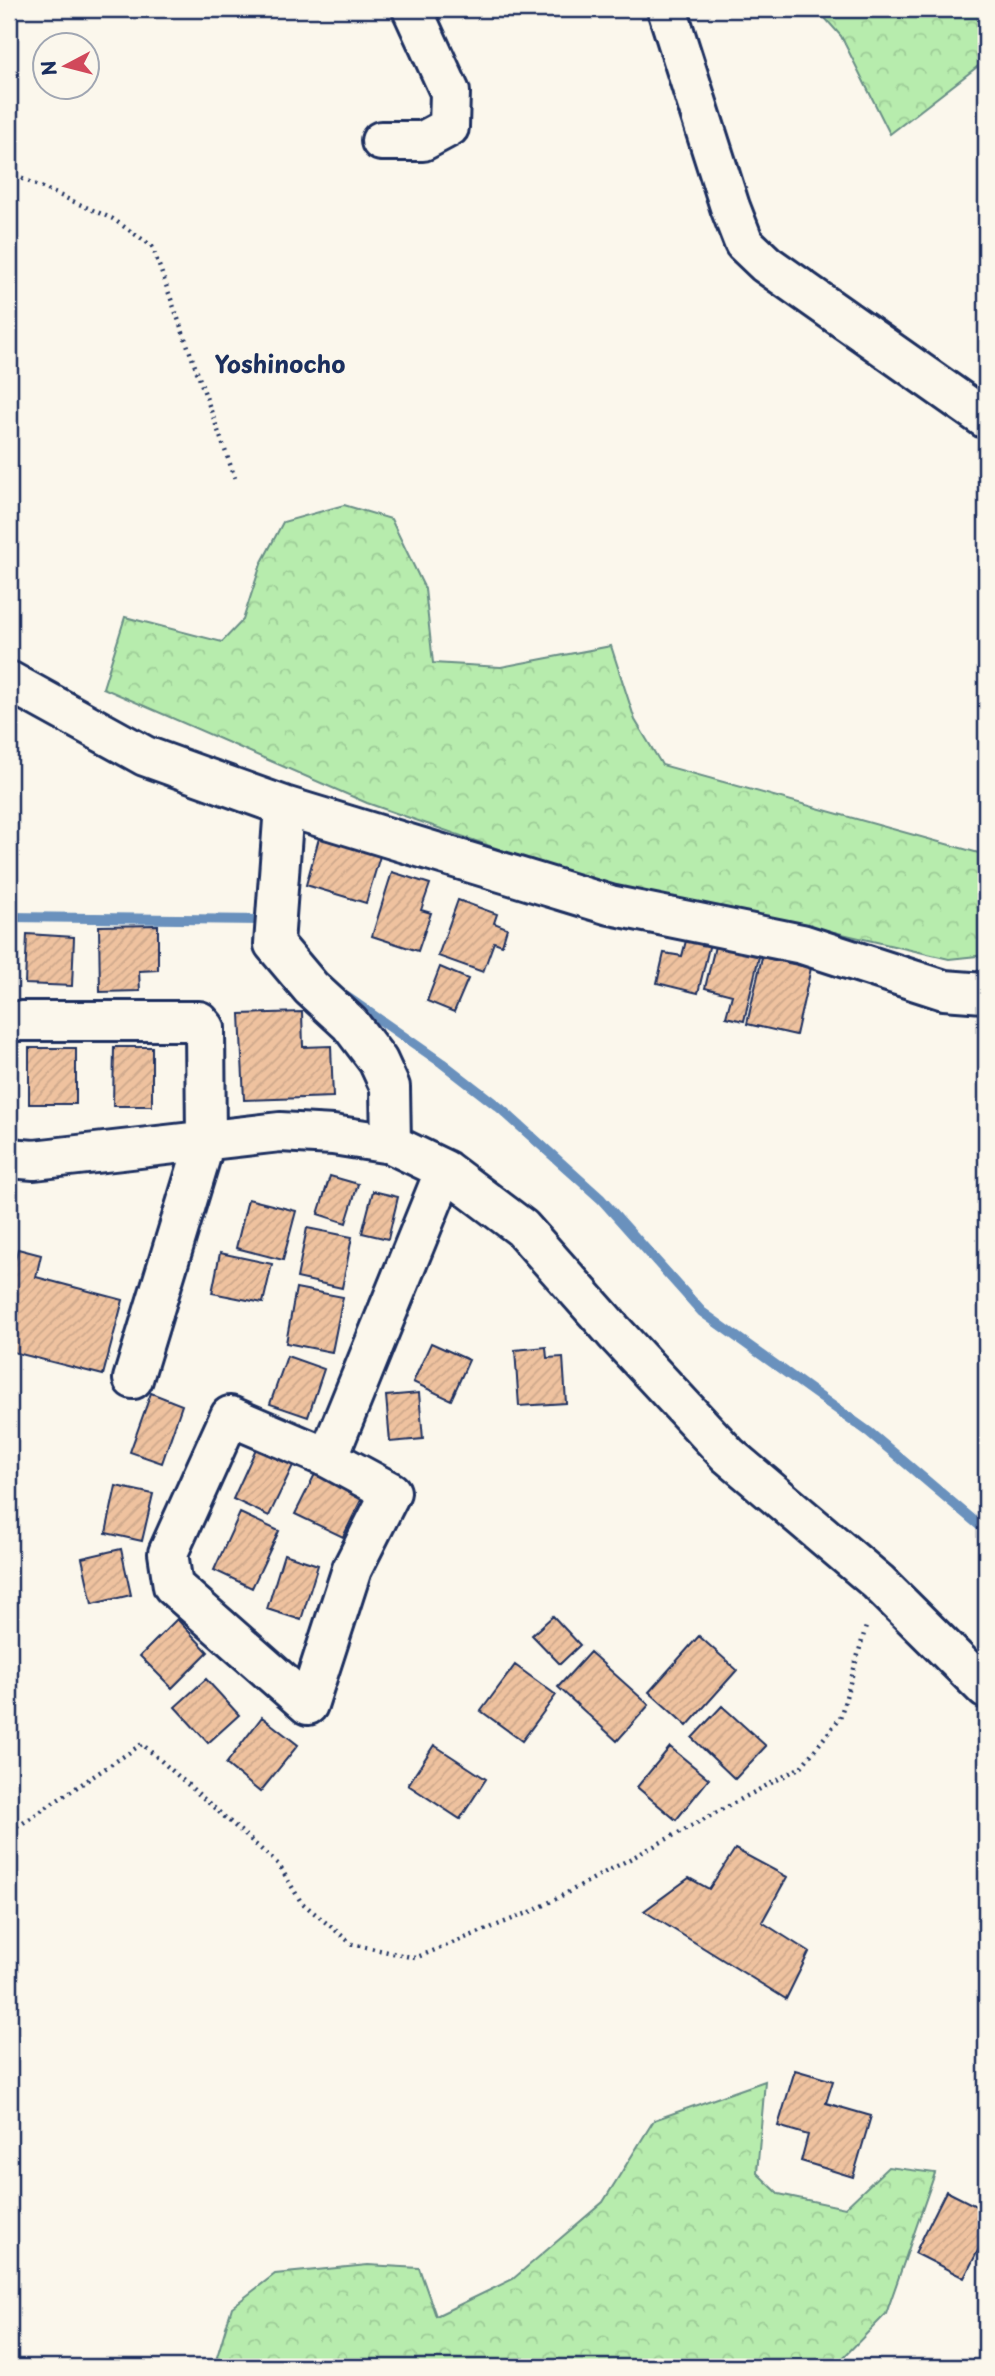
<svg xmlns="http://www.w3.org/2000/svg" width="995" height="2376" font-family="'Playpen Sans',sans-serif">
  <style>
    .forest { fill: url(#forest-crowns); stroke: #698e86; stroke-width: 2 }
    .lines { fill: none; stroke-linecap: round; stroke-linejoin: round }
    .stream { stroke: #6a91bd; stroke-width: 10 }
    .building { fill: url(#building-hatch); stroke: #1b2f5e; stroke-width: 2 }
    .minor-casing { stroke: #1b2f5e; stroke-width: 44 }
    .path { stroke: #1b2f5e; stroke-width: 4.5; stroke-dasharray: 2 5; stroke-linecap: butt }
    .minor { stroke: #fbf7ec; stroke-width: 38 }
    .labels { text-anchor: middle; stroke-width: 5; stroke-linejoin: round; paint-order: stroke }
    .quarter-label { font-size: 24px; font-weight: bold; fill: #1b2f5e; stroke: #fbf7ec }
  </style>
  <defs>
    <pattern id="forest-crowns" width="20" height="18" patternUnits="userSpaceOnUse" patternTransform="scale(1.75)"><rect width="20" height="18" fill="#b7ecad"/><path d="M2 6a3 3 0 1 1 6 0M12 15a3 3 0 1 1 6 0" fill="none" stroke="#9dcb97"/></pattern>
    <pattern id="building-hatch" width="6" height="6" patternUnits="userSpaceOnUse" patternTransform="scale(1.75)"><rect width="6" height="6" fill="#efc29f"/><path d="M-1 1l2-2M0 6l6-6M5 7l2-2" fill="none" stroke="#cca78b"/></pattern>
  </defs>
  <rect width="100%" height="100%" fill="#fbf7ec"/>
  <filter id="ink" filterUnits="userSpaceOnUse"><feTurbulence type="fractalNoise" baseFrequency=".0143" numOctaves="2"/><feDisplacementMap in="SourceGraphic" scale="14" xChannelSelector="R" yChannelSelector="G"/><feConvolveMatrix kernelMatrix="1 2 1 2 8 2 1 2 1" color-interpolation-filters="sRGB"/></filter>
  <g filter="url(#ink)">
    <path class="forest" d="M817 9H986V60L890 134 841 36Z
      M344 505 391 519 425 589 433 663 501 667 611 646 635 720 662 765 986 855V955L949 959 791 922 602 885 367 803 103 688 125 617 222 642 243 620 261 564 283 522Z
      M765 2081 757 2173 779 2194 845 2208 888 2167 935 2173 886 2314 834 2367H214L232 2307 275 2274 368 2265 419 2268 436 2316 513 2279 603 2202 654 2120Z"/>
    <g class="lines">
      <path class="stream" d="M9 917 262 920
        M347 997 442 1063 500 1108 601 1199 702 1312 869 1432 986 1531"/>
    </g>
    <path class="building" d="M319 838 380 856 366 903 306 885Z
      M392 872 430 884 421 910 431 913 418 951 372 936Z
      M458 900 497 914 494 923 507 928 502 945 494 942 483 972 438 956Z
      M158 925V970L139 971 140 991 100 992 99 926Z
      M27 934 74 937 72 986 25 984Z
      M687 937 710 943 698 993 657 983 664 953 682 956Z
      M716 942 760 952 744 1021 726 1017 732 995 705 988Z
      M762 957 811 968 796 1035 747 1024Z
      M440 967 468 979 454 1012 427 1001Z
      M302 1012 303 1047 331 1046 333 1097 244 1100 240 1014Z
      M114 1047H152V1106H113Z
      M29 1048H76V1104H29Z
      M330 1176 358 1184 346 1223 318 1214Z
      M373 1191 398 1197 388 1239 362 1233Z
      M248 1199 296 1211 283 1260 236 1248Z
      M307 1228 352 1237 342 1288 297 1278Z
      M18 1249 41 1255 36 1277 123 1300 103 1375 9 1351V1270L12 1271Z
      M220 1253 272 1264 263 1303 212 1293Z
      M296 1288 343 1297 332 1352 286 1343Z
      M431 1343 469 1360 451 1400 413 1382Z
      M546 1347 547 1358 563 1357 566 1403 519 1406 515 1350Z
      M287 1356 324 1369 308 1417 270 1404Z
      M151 1393 182 1405 162 1463 130 1452Z
      M419 1393 423 1439 390 1442 386 1396Z
      M259 1442 296 1459 269 1516 233 1499Z
      M315 1474 362 1498 343 1537 295 1514Z
      M116 1486 153 1494 142 1541 106 1533Z
      M240 1513 279 1531 252 1588 214 1570Z
      M121 1549 131 1595 92 1604 82 1558Z
      M284 1554 318 1565 301 1620 267 1609Z
      M553 1616 580 1645 560 1664 532 1635Z
      M177 1619 208 1652 172 1688 140 1656Z
      M699 1636 737 1670 687 1726 649 1692Z
      M590 1652 649 1705 617 1741 558 1687Z
      M515 1665 556 1695 522 1741 481 1711Z
      M206 1679 239 1715 208 1743 175 1707Z
      M722 1706 766 1746 735 1779 692 1738Z
      M262 1717 298 1745 260 1792 226 1764Z
      M434 1745 486 1779 460 1819 408 1785Z
      M670 1747 709 1779 676 1820 637 1787Z
      M735 1849 787 1877 762 1922 809 1952 786 1999 644 1911 689 1878 709 1889Z
      M795 2070 833 2081 826 2103 871 2116 853 2177 801 2161 808 2135 778 2126Z
      M946 2191 986 2211V2235L964 2278 915 2253Z"/>
    <g class="lines">
      <defs>
        <path id="minor" d="M667 9 730 207 744 243 766 264 986 419
          M381 141H423L449 127 450 92 412 9
          M9 681 145 756 284 806 610 905 802 944 944 990 984 993 986 990
          M284 806 274 944 311 988 350 1024 378 1061 390 1087 391 1144
          M9 1021H199L205 1028 206 1139 133 1379
          M9 1158 34 1160 280 1132 333 1135 391 1144 445 1170 522 1228 614 1332 728 1455 878 1582 986 1689
          M328 1458 230 1416 168 1553 173 1586 308 1705 352 1569 391 1492 328 1458 445 1170"/>
      </defs>
      <use href="#minor" class="minor-casing"/>
      <path class="path" d="M9 173 113 219 152 246 235 478
        M9 1838 17 1827 142 1744 279 1865 301 1902 352 1944 415 1958 535 1910 801 1767 840 1718 867 1623"/>
      <use href="#minor" class="minor"/>
    </g>
  </g>
  <g class="labels">
    <g class="quarter-label">
      <text x="280" y="373">Yoshinocho</text>
    </g>
  </g>
  <rect width="995" height="2376" fill="none" stroke="#fbf7ec" stroke-width="35"/>
  <rect x="18" y="18" width="960" height="2341" fill="none" stroke="#1b2f5e" stroke-width="2.5" filter="url(#ink)"/>
  <g transform="translate(66 66) rotate(263)"><circle r="33" fill="#fbf7ec" stroke="#a1a7b3" stroke-width="2"/>
  <path d="M0-5L12 26L0 18L-12 26Z" fill="#d1495b"/>
  <text y="-10" font-size="19" font-weight="bold" text-anchor="middle" fill="#1b2f5e">N</text>
  </g>
</svg>
